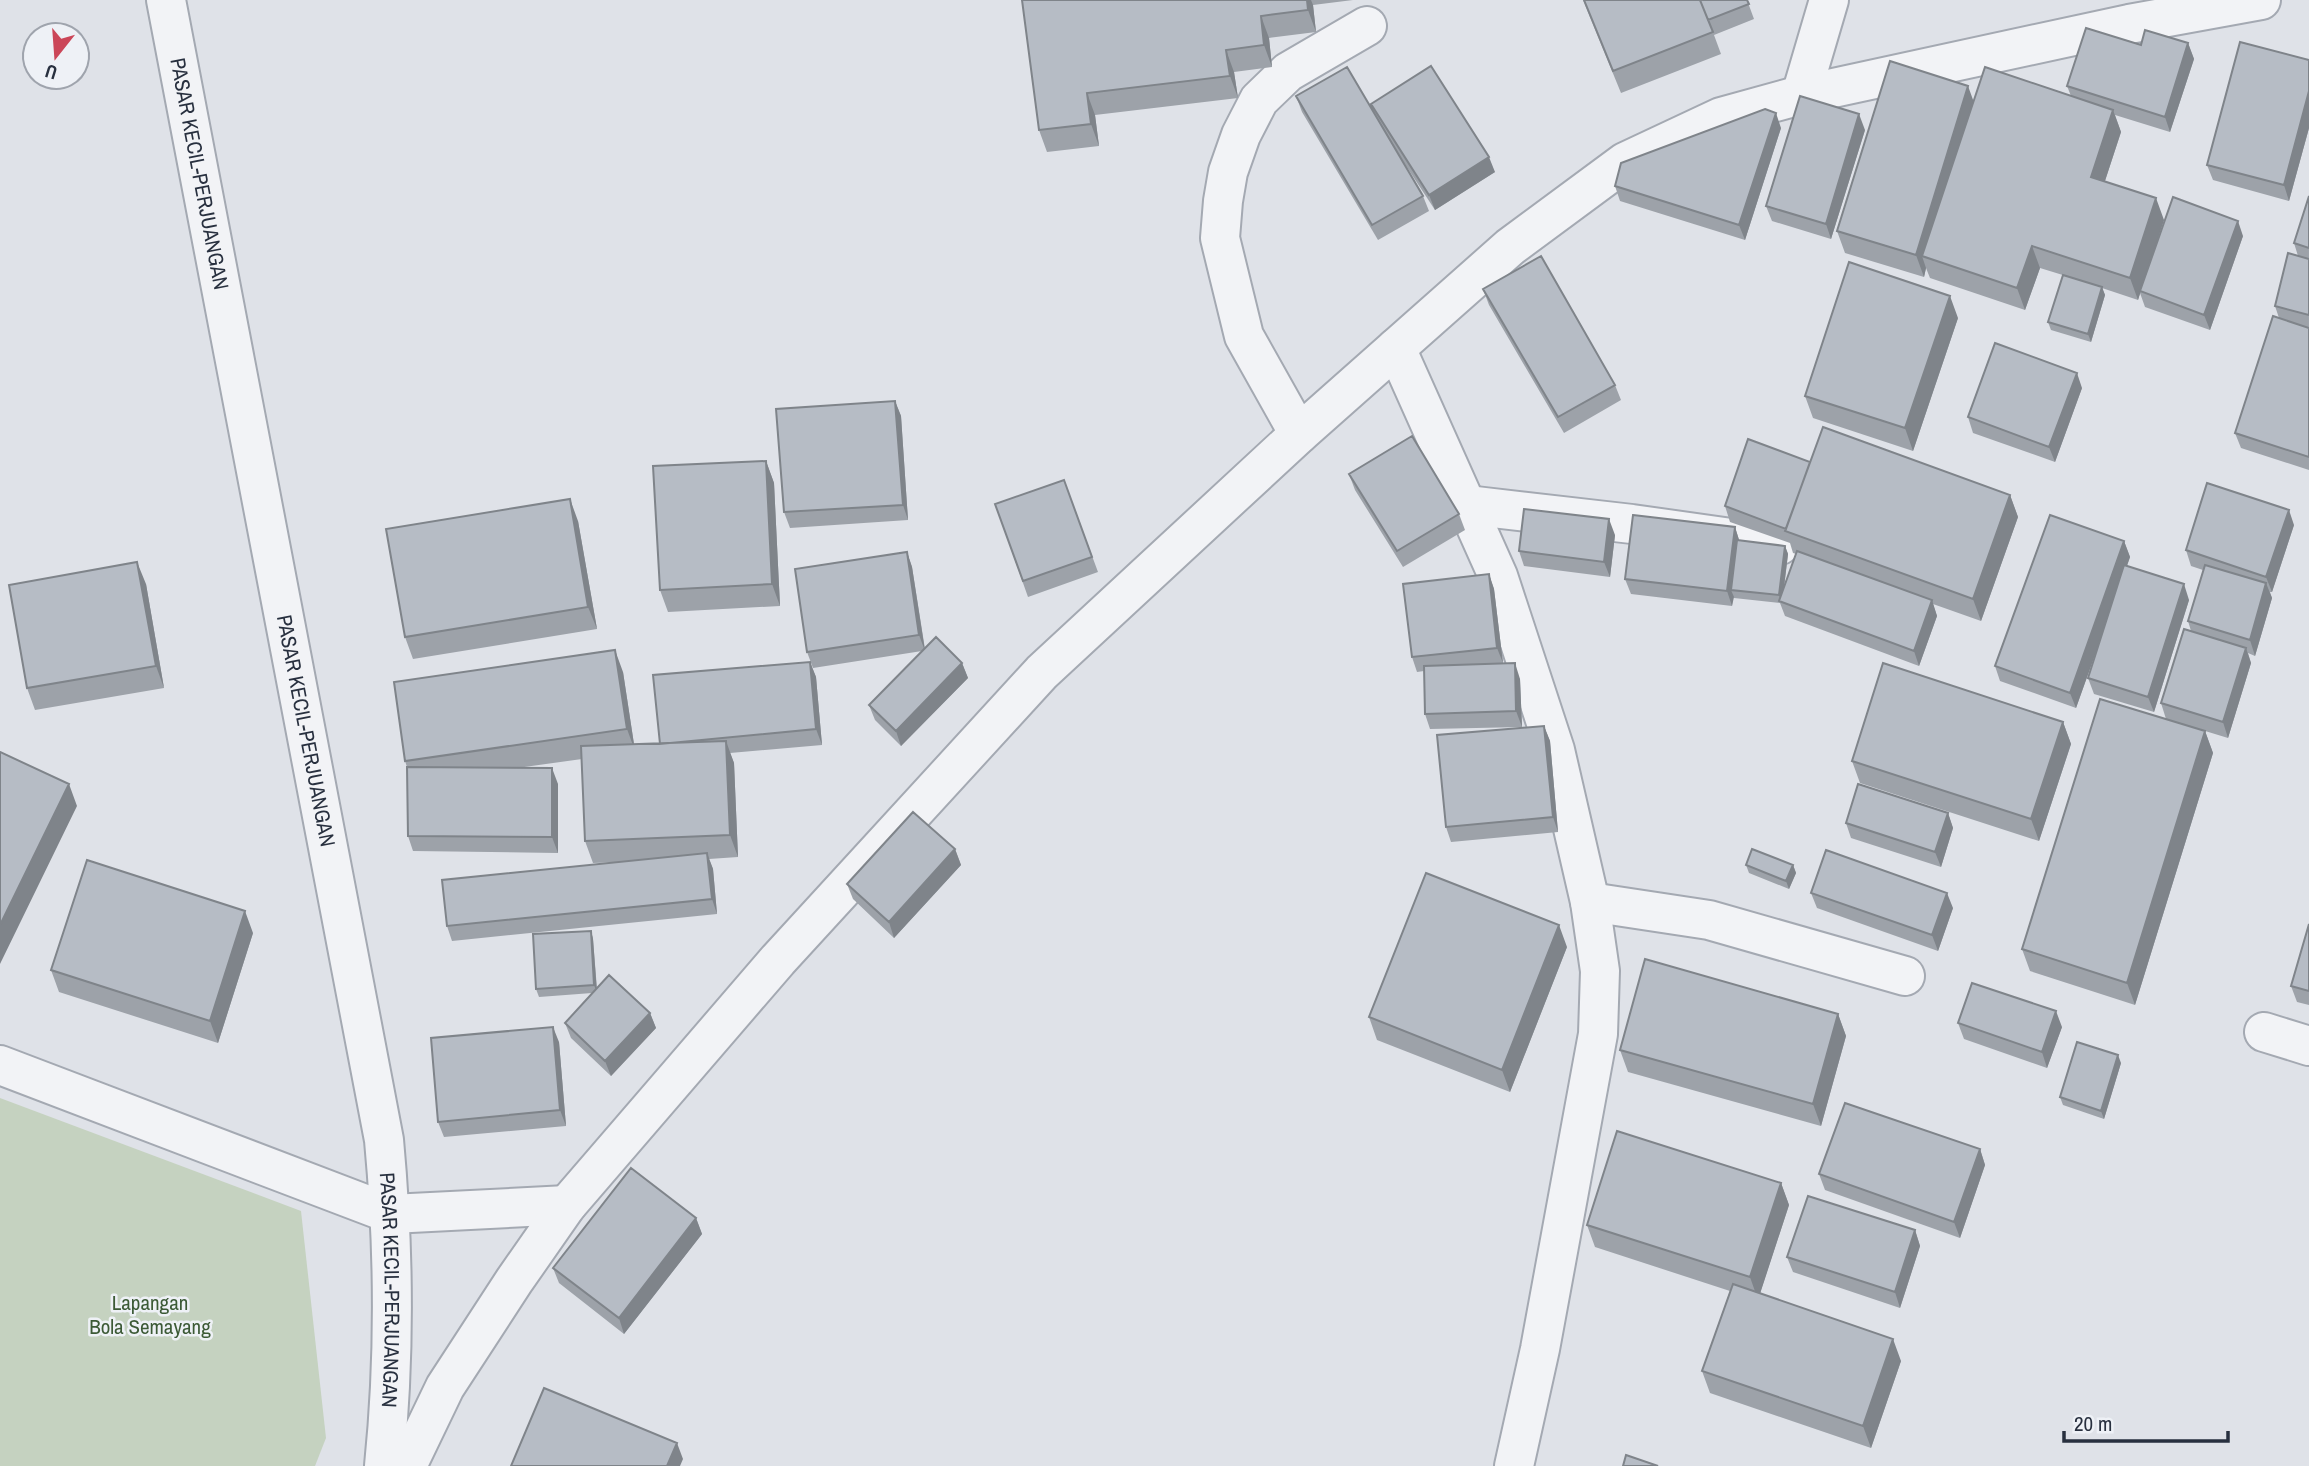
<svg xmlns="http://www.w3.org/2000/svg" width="2309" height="1466" font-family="'Archivo Narrow',sans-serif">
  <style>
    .green { fill: #c5d2c0 }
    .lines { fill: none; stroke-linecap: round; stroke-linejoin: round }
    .minor-casing { stroke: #a4a9b2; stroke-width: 42 }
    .minor { stroke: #f2f3f6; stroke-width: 38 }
    .wall { fill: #9da2a9 }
    .shaded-wall { fill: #7f848a }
    .building { fill: #b6bcc5; stroke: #7f848a; stroke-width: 2 }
    .labels { text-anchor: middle; stroke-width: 5; stroke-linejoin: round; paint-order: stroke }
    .street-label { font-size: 21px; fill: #28303f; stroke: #eef1f6 }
    .park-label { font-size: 21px; fill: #3c5a36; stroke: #eef1f6 }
  </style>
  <rect width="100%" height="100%" fill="#dfe2e8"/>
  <path class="green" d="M0 1098 301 1211 326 1438 315 1466H0Z"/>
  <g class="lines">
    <defs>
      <g id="minor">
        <path id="s1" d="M166 0 384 1140C394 1248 395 1358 384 1466"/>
        <path d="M1801 95 1829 0"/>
        <path d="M1396 348 1498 576 1555 750 1590 902 1600 971 1598 1034 1540 1349 1514 1466"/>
        <path d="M1299 434 1244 336 1220 238 1223 201 1228 172 1241 135 1259 100 1288 72 1367 26"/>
        <path d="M1467 505 1632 524 1780 545"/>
        <path d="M1590 902 1709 920 1905 976"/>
        <path d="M2264 1032 2309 1046"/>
        <path d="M0 1065 391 1214 567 1205"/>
        <path d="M407 1466 445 1387 514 1281 567 1205 778 960 1042 672 1299 434 1510 247 1625 162 1721 117 1801 95 2129 24 2261 0"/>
      </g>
    </defs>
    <use href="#minor" class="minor-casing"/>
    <use href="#minor" class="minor"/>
  </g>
  <path class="wall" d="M1022 0H1353L1313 5 1316 32 1269 38 1272 67 1234 72 1238 98 1095 115 1099 146 1047 152 1039 130Z
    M1583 0H1747L1754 19 1714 35 1721 54 1621 93Z
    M2188 43 2194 59 2170 132 2115 115 2121 132 2105 181 2164 220 2153 253 2243 236 2210 330 2145 307 2140 293 2138 300 2102 288 2105 295 2091 342 2051 330 2048 322 2066 276 2040 268 2025 310 1930 278 1926 268 1924 277 1845 253 1837 231 1974 101 2071 96 2067 86 2141 45Z
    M2309 60V128L2289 201 2213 180 2207 165Z
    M1296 96 1374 114 1371 104 1495 172 1435 210 1393 146 1423 196 1429 211 1378 240 1302 112Z
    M1781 128 1745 240 1620 201 1615 186Z
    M1865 130 1831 239 1772 221 1766 206Z
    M2309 196V470L2241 448 2235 433 2279 318 2275 306 2298 256 2294 243Z
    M1483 289 1615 385 1621 400 1564 433 1489 305Z
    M1958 318 1913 451 1813 418 1805 396Z
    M2082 388 2055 462 1973 433 1968 417Z
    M895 401 901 416 908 520 790 528 784 512Z
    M766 461 774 483 780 606 668 612 660 590Z
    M1810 462 2010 495 2018 517 1981 621 1933 604 1937 616 1919 666 1785 616 1780 603 1734 598 1733 597 1732 606 1631 594 1625 579 1735 527 1739 540 1785 546 1788 554 1784 588 1796 554 1793 553 1790 543 1730 522 1725 506Z
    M1349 474 1459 514 1465 530 1403 567 1355 490Z
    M1064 480 1098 572 1028 597 995 504Z
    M578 521 597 629 413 659 405 637Z
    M2294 525 2272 592H2270L2272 598 2255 656 2248 653 2251 663 2228 738 2166 719 2161 703 2191 631 2188 621 2203 570 2191 566 2186 550Z
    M1615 535 1610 577 1524 566 1519 551Z
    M2124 541 2130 557 2127 566 2189 600 2154 712 2094 694 2088 678 2099 643 2076 708 2000 681 1995 666Z
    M907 552 912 567 925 649 962 663 968 678 901 746 875 720 869 705 922 651 813 668 807 652Z
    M1489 574 1494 589 1503 663 1496 664 1520 679 1522 727 1430 729 1425 714 1424 671 1417 672 1412 657Z
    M146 584 164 688 35 710 27 688Z
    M810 662 816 677 822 745 730 753 734 763 738 857 709 859 713 869 717 914 452 941 447 926 621 862 593 863 585 841 582 759 517 768 558 784V853L413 851 408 836 407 767 405 761 623 672 634 744H660Z
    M2063 722 2071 744 2039 841 1860 783 1852 761Z
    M1544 726 1550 741 1558 832 1451 842 1446 827Z
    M2205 731 2213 753 2135 1005 2030 971 2022 949Z
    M1948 813 1953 828 1941 867 1851 838 1846 823Z
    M955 849 961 865 894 938 853 899 847 884Z
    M1746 865H1793L1796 873 1789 889 1749 873Z
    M1811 893 1953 908 1938 951 1817 908Z
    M2309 924V1005L2297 1002 2291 986Z
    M591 931 593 939 597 989 650 1013 656 1028 611 1076 571 1038 565 1023 592 993 539 997 536 989Z
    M253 933 218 1043 59 992 51 970Z
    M1567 947 1510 1092 1377 1040 1369 1017Z
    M1838 1014 1846 1036 1821 1126 1628 1072 1620 1050Z
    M1958 1023 2062 1027 2047 1068 1964 1039Z
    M559 1042 566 1126 444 1137 438 1122Z
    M2121 1063 2104 1119 2063 1105 2060 1097Z
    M1980 1149 1985 1165 1960 1238 1825 1190 1819 1174Z
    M1781 1183 1789 1205 1760 1293 1901 1361 1871 1448 1710 1393 1702 1371 1730 1291 1595 1247 1587 1225Z
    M696 1218 702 1234 624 1334 559 1283 553 1268Z
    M1915 1230 1920 1246 1900 1308 1793 1272 1787 1257Z"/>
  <path class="shaded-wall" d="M1307 0H1311L1313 5 1316 32 1308 10Z
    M1261 16 1269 38 1272 67 1264 45Z
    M2188 43 2194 59 2170 132 2165 117Z
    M1226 50 1234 72 1238 98 1230 76Z
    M1968 86 1976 108 1922 256 1926 268 1924 277 1916 255Z
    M2309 91V128L2289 201 2284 185Z
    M1087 93 1095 115 1099 146 1091 124Z
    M2113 110 2121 132 2099 199 2091 177Z
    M1776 113 1781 128 1745 240 1739 225Z
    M1859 114 1865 130 1831 239 1826 224Z
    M1489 157 1495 172 1435 210 1429 195Z
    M2156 198 2164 220 2138 300 2130 278Z
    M2238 221 2243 236 2210 330 2204 315Z
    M2032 246 2040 268 2025 310 2017 288Z
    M2102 287 2105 295 2091 342 2088 334Z
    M1950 296 1958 318 1913 451 1905 428Z
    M2077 373 2082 388 2055 462 2049 447Z
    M895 401 901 416 908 520 903 505Z
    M766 461 774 483 780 606 772 584Z
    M2010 495 2018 517 1981 621 1973 599Z
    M570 499 578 521 597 629 588 607Z
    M2289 510 2294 525 2272 592 2266 577Z
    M1609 519 1615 535 1610 577 1604 562Z
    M1735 527 1740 543 1731 590 1734 597 1732 606 1727 591Z
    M2124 541 2130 557 2076 708 2070 693Z
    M1785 546 1788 554 1782 603 1779 595Z
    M907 552 912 567 925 651 919 635Z
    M137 562 146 584 164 688 156 666Z
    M1489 574 1494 589 1503 663 1497 648Z
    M2266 583 2272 598 2255 656 2250 640Z
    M2184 584 2189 600 2154 712 2148 697Z
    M1932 600 1937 616 1919 666 1914 651Z
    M2246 648 2251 663 2228 738 2223 722Z
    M615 650 623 672 635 751 627 729Z
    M810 662 816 677 822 745 816 729Z
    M962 663 968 678 901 746 896 731Z
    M1515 663 1520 679 1522 727 1516 711Z
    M2063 722 2071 744 2039 841 2031 819Z
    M1544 726 1550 741 1558 832 1553 817Z
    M2205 731 2213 753 2135 1005 2127 983Z
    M726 741 734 763 738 857 730 835Z
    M552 768 558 784V853L552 837Z
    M69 784 77 806 0 964V925Z
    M1948 813 1953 828 1941 867 1935 852Z
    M955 849 961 865 894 938 889 922Z
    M707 853 713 869 717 914 712 899Z
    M1793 865 1796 873 1789 889 1786 881Z
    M1947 893 1953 908 1938 951 1932 935Z
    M245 911 253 933 218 1043 210 1021Z
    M1559 925 1567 947 1510 1092 1502 1070Z
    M591 931 593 939 597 993 594 985Z
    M2056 1011 2062 1027 2047 1068 2042 1052Z
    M650 1013 656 1028 611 1076 605 1061Z
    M1838 1014 1846 1036 1821 1126 1813 1104Z
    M553 1027 559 1042 566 1126 560 1110Z
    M2118 1055 2121 1063 2104 1119 2101 1111Z
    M1980 1149 1985 1165 1960 1238 1954 1222Z
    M1781 1183 1789 1205 1758 1300 1750 1277Z
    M696 1218 702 1234 624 1334 619 1318Z
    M1915 1230 1920 1246 1900 1308 1895 1292Z
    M1893 1339 1901 1361 1871 1448 1863 1426Z
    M677 1443 683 1459 680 1466H667Z"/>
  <path class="building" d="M1022 0H1307L1308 10 1261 16 1264 45 1226 50 1230 76 1087 93 1091 124 1039 130Z
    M1584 0H1700L1713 32 1613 71Z
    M1700 0H1747L1749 4 1708 20Z
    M2086 28 2141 45 2145 30 2188 43 2165 117 2067 86Z
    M2240 42 2309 60V91L2284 185 2207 165Z
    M1890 61 1968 86 1916 255 1837 231Z
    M1431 66 1489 157 1429 195 1371 104Z
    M1347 67 1423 196 1372 225 1296 96Z
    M1985 67 2113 110 2091 177 2156 198 2130 278 2032 246 2017 288 1922 256Z
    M1800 96 1859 114 1826 224 1766 206Z
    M1765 109 1776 113 1739 225 1615 186 1621 163Z
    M2309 196V248L2294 243Z
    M2173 197 2238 221 2204 315 2140 291Z
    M2288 253 2309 259V315L2275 306Z
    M1541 256 1615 385 1558 417 1483 289Z
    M1849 262 1950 296 1905 428 1805 396Z
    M2063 275 2102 287 2088 334 2048 322Z
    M2273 316 2309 328V457L2235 433Z
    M1995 343 2077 373 2049 447 1968 417Z
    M895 401 903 505 784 512 776 409Z
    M1823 427 2010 495 1973 599 1785 531Z
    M1412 436 1459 514 1397 551 1349 474Z
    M1748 439 1810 462 1786 529 1725 506Z
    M766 461 772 584 660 590 653 466Z
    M1064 480 1092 557 1023 581 995 504Z
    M2207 483 2289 510 2266 577 2186 550Z
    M570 499 588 607 405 637 386 529Z
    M1524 509 1609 519 1604 562 1519 551Z
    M1633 515 1735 527 1727 591 1625 579Z
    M2050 515 2124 541 2070 693 1995 666Z
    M1737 540 1785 546 1779 595 1731 590Z
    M1797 551 1932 600 1914 651 1779 601Z
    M907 552 919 635 807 652 795 569Z
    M137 562 156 666 27 688 9 585Z
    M2124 565 2184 584 2148 697 2088 678Z
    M2205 565 2266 583 2250 640 2188 621Z
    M1489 574 1497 648 1412 657 1403 584Z
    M2184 629 2246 648 2223 722 2161 703Z
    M936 637 962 663 896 731 869 705Z
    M615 650 627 729 405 761 394 682Z
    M810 662 816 729 660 744 653 675Z
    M1515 663 1516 711 1425 714 1424 666Z
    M1883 663 2063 722 2031 819 1852 761Z
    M2100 699 2205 731 2127 983 2022 949Z
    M1544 726 1553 817 1446 827 1437 735Z
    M726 741 730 835 585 841 581 746Z
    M0 752 69 784 0 925Z
    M407 767 552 768V837L408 836Z
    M1858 784 1948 813 1935 852 1846 823Z
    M913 812 955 849 889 922 847 884Z
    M1752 849 1793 865 1786 881 1746 865Z
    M1826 850 1947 893 1932 935 1811 893Z
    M707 853 712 899 447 926 442 880Z
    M87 860 245 911 210 1021 51 970Z
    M1426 873 1559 925 1502 1070 1369 1017Z
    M2309 924V991L2291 986Z
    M591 931 594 985 536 989 533 934Z
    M1645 959 1838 1014 1813 1104 1620 1050Z
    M609 975 650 1013 605 1061 565 1023Z
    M1972 983 2056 1011 2042 1052 1958 1023Z
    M553 1027 560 1110 438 1122 431 1038Z
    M2077 1042 2118 1055 2101 1111 2060 1097Z
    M1845 1103 1980 1149 1954 1222 1819 1174Z
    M1617 1131 1781 1183 1750 1277 1587 1225Z
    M631 1168 696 1218 619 1318 553 1268Z
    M1808 1196 1915 1230 1895 1292 1787 1257Z
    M1733 1284 1893 1339 1863 1426 1702 1371Z
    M544 1388 677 1443 667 1466H511Z
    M1626 1455 1658 1466H1623Z"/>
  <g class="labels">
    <g class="street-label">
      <text dy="7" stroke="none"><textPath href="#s1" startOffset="177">PASAR KECIL-PERJUANGAN</textPath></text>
      <text dy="7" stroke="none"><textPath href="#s1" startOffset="744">PASAR KECIL-PERJUANGAN</textPath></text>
      <text dy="7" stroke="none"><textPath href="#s1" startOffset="1311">PASAR KECIL-PERJUANGAN</textPath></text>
    </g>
    <g class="park-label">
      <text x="150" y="1310">Lapangan<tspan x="150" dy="24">Bola Semayang</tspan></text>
    </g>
  </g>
  <g transform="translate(56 56) rotate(197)"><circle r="33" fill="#eef1f6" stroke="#9fa4ad" stroke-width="2"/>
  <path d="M0-5L12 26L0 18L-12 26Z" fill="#cb4658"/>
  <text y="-10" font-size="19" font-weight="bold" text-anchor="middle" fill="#28303f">U</text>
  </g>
  <path d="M2064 1431v10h164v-10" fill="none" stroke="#28303f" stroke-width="3.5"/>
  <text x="2074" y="1431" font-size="21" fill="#28303f" stroke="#eef1f6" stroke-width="5" paint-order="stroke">20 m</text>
</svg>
